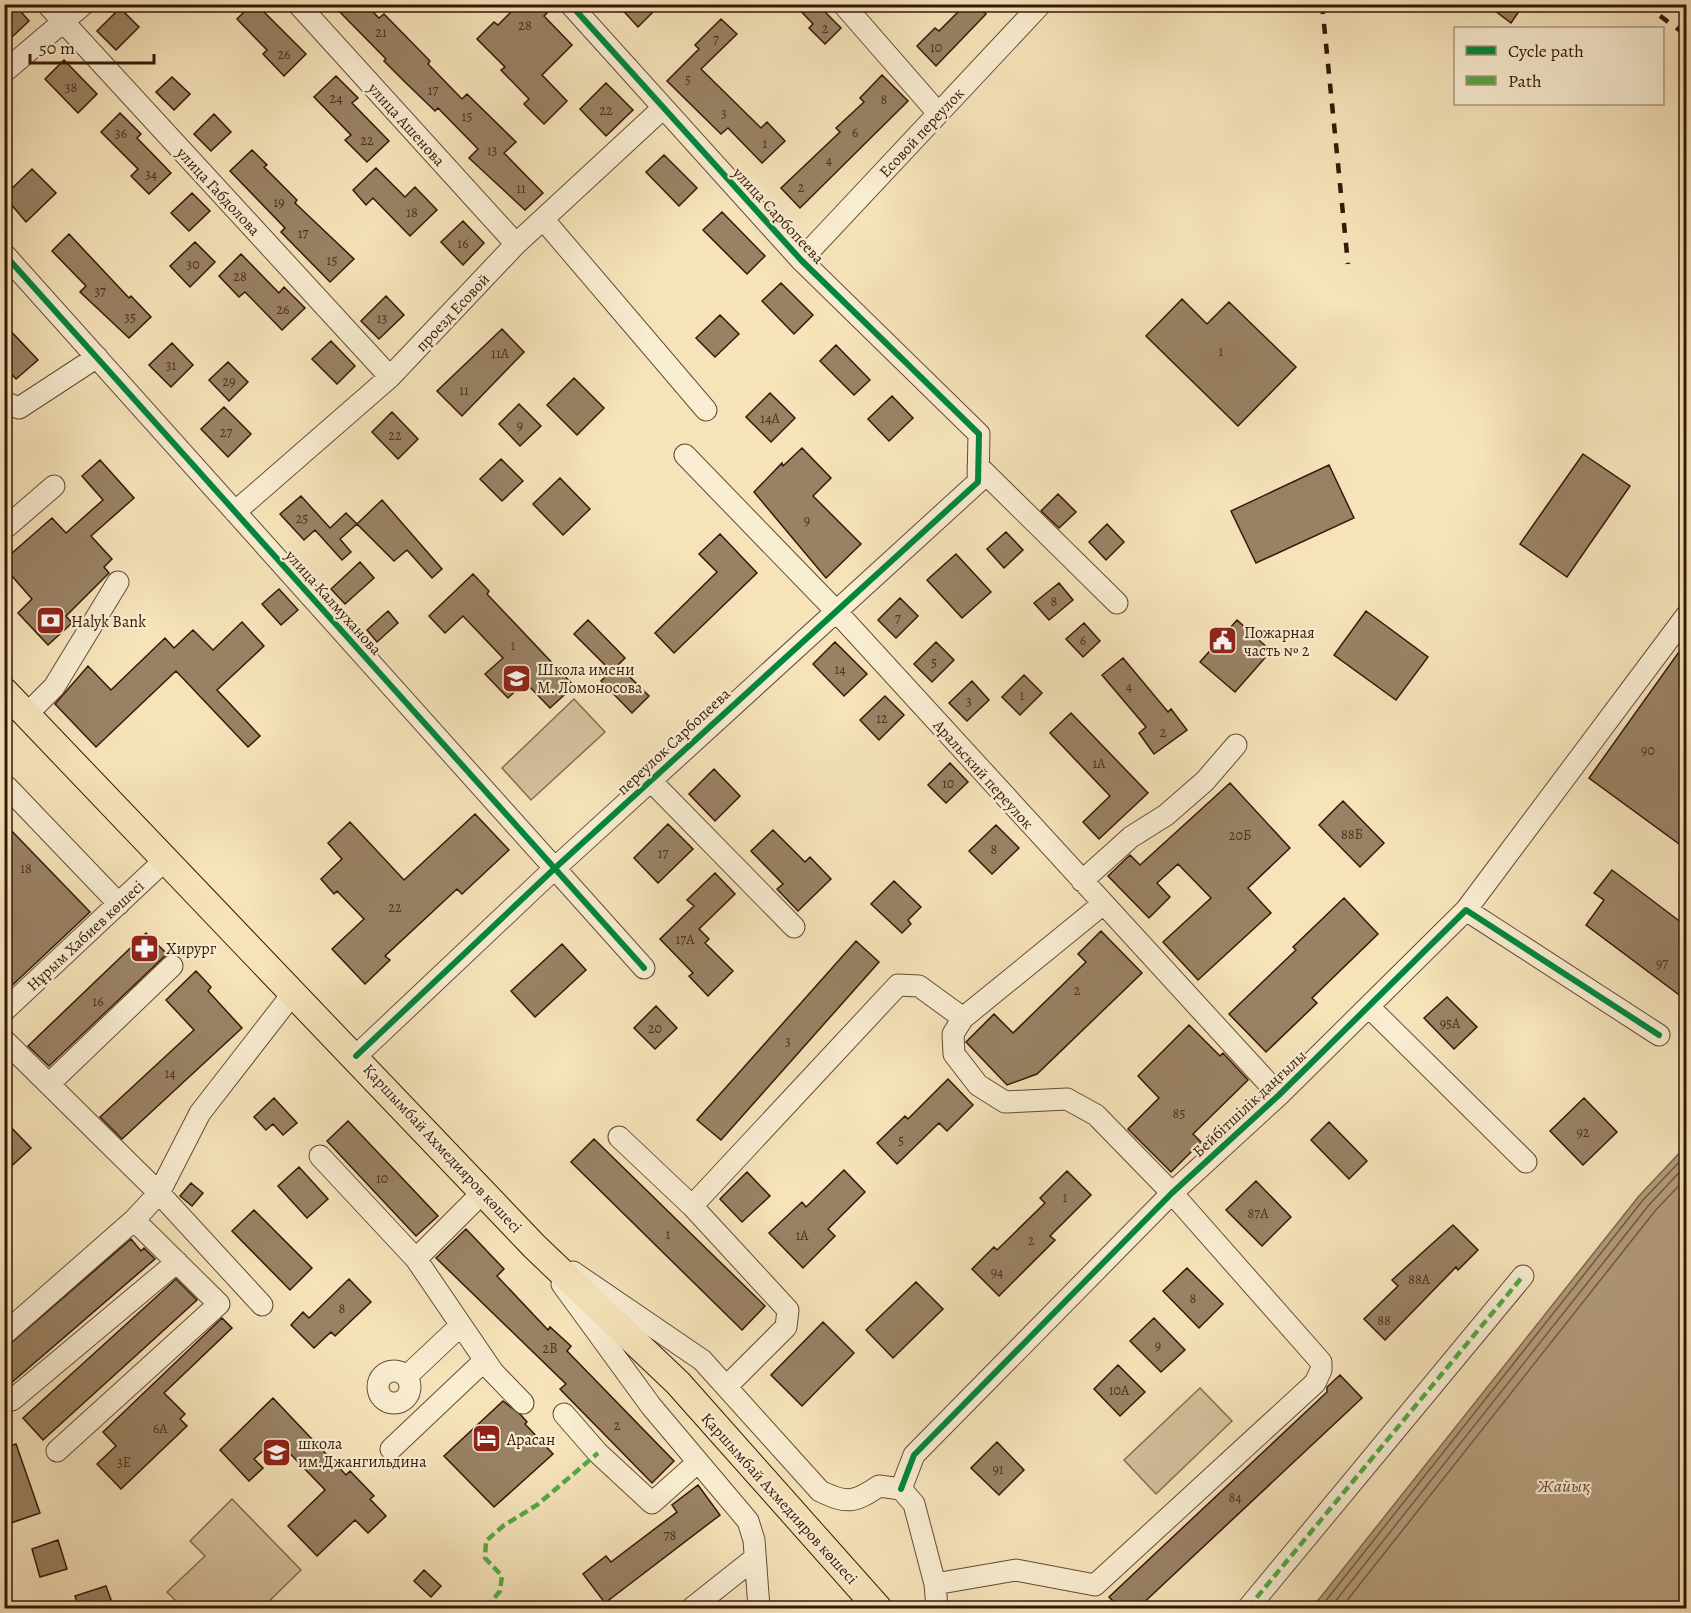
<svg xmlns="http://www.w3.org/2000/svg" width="1691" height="1613" font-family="Alegreya,serif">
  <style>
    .green { fill: #d5c09c; stroke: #856c52; stroke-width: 1.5 }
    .water { fill: #b49e7d; stroke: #81684e; stroke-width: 1.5 }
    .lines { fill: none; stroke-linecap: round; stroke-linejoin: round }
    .shore { stroke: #745b42; stroke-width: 1.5 }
    .building { fill: #998264; stroke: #351807; stroke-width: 1.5 }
    .minor-casing { stroke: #654b34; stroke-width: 23 }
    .major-casing { stroke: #351807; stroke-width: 29 }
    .minor { stroke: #f9edd2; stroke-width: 21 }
    .major { stroke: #f6e3ba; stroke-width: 27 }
    .rail { stroke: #351807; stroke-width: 4.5; stroke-dasharray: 10 10; stroke-linecap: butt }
    .quiet { stroke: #54a941; stroke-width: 4.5; stroke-dasharray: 9 4.5; stroke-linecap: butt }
    .cycleway-casing { stroke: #f9edd2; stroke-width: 10 }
    .cycleway { stroke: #00873e; stroke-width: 6 }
    .labels { text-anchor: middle; stroke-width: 4.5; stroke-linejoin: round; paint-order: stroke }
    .number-label { font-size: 14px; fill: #4e321e }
    .street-label { font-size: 16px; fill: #351807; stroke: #f9edd2 }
    .poi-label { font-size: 16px; fill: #351807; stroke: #f9edd2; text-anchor: start }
    .water-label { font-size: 18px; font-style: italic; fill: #684e36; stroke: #f9edd2 }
  </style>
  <rect width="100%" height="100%" fill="#f6e3ba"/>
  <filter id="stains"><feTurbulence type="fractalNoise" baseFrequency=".00333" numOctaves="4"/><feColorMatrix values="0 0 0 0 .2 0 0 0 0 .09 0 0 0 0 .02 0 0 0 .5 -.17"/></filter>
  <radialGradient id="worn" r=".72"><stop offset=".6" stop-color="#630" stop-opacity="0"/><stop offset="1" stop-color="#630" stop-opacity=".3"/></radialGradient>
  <path class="green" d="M574 699 605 732 531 800 502 768Z
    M1200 1388 1232 1421 1156 1494 1124 1460Z
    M232 1499 301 1570 262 1608H183L167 1592 205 1556 190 1541Z"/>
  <path class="water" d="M1686 1146V1604L1682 1608H1312L1639 1196Z"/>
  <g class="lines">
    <path class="shore" d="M1320 1608 1643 1200 1686 1155
      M1330 1608 1649 1205 1686 1165
      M1341 1608 1655 1211 1686 1178"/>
  </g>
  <path class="building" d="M4 4H14L29 21 12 37 4 29Z
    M252 4H256L306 54 284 76 263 54 267 50 237 19Z
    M332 4H365L379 18 384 14 430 61 428 64 462 99 467 94 516 142 504 153 543 193 525 210 469 158 478 149 438 108 435 111 407 84 384 61 386 59Z
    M519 4H538L547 13 544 16 572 45 542 75 567 101 544 124 524 104 529 99 501 70 505 67 477 39 494 22 498 25Z
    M617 4H661L638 27Z
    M794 4H817L841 28 825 44 809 28 813 24Z
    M966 4H976L986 14 936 66 917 46 935 28 939 31Z
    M1486 4H1524L1511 23Z
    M120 8 139 27 116 50 97 31Z
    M721 19 737 34 701 69 761 128 767 122 785 141 762 163 728 128 721 134 667 81 699 49 695 45Z
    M64 60 97 94 78 113 45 79Z
    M882 75 908 101 800 208 781 188 840 132 836 128 864 102 860 98Z
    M336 76 358 98 352 103 389 141 367 162 345 140 351 135 314 97Z
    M172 77 190 94 174 110 156 92Z
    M606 83 633 110 606 136 580 109Z
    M120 113 141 134 137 138 171 173 149 194 131 176 138 169 101 132Z
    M214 114 231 132 211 151 194 134Z
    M252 150 267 165 264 167 297 200 295 203 354 259 330 282 281 232 285 228 230 171Z
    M664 155 697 188 679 206 646 172Z
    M376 168 405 197 415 187 437 210 410 236 373 198 366 205 353 190Z
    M32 169 56 193 26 222 4 196Z
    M192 193 210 211 189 231 171 213Z
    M722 212 765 256 747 274 703 230Z
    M463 221 484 243 463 265 441 242Z
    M69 234 129 298 131 296 151 317 129 338 80 292 86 286 52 251Z
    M195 242 215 262 190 287 170 266Z
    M241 254 279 293 284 287 305 308 282 330 245 292 239 297 219 276Z
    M781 283 813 315 794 334 762 301Z
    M386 296 404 315 379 339 361 321Z
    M1182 299 1207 324 1229 302 1296 367 1238 426 1146 336Z
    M720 315 739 334 715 357 696 338Z
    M4 324 38 360 16 379 4 366Z
    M502 329 524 352 462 416 437 391Z
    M331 341 355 366 337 384 312 359Z
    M172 343 193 365 171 387 149 365Z
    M836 345 870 380 854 395 820 361Z
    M228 362 248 382 229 401 209 380Z
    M574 378 604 408 577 435 547 405Z
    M770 393 795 418 771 442 746 417Z
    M892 396 913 418 889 441 868 419Z
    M519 404 541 426 520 446 499 424Z
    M224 407 251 434 228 457 201 429Z
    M392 412 418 439 398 459 372 432Z
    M802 448 831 478 813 496 861 544 826 578 754 492 782 463 783 466Z
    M1583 454 1630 486 1567 577 1520 544Z
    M501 459 523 481 502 501 480 479Z
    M100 460 134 498 91 536 112 559 104 567 109 573 66 616 72 623 48 645 18 613 32 599 4 567V560L52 518 66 533 103 500 82 476Z
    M1329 465 1354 518 1256 563 1231 511Z
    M560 478 590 509 563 535 533 504Z
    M1058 494 1076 512 1059 528 1041 511Z
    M301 496 330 528 346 513 357 524 340 539 351 552 342 560 315 530 304 540 280 514Z
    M382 500 442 569 432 578 407 550 394 561 357 524Z
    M1107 524 1124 542 1106 560 1089 542Z
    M1006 532 1023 550 1004 568 987 549Z
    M720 534 757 573 674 653 655 633 717 572 699 554Z
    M956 554 991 592 962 618 927 580Z
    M360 562 374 578 345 604 331 589Z
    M473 574 489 591 487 594 574 686 550 708 525 682 508 698 485 674 503 658 463 616 445 633 429 616Z
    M1059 583 1073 600 1049 620 1034 603Z
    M279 589 298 610 281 625 262 604Z
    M900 598 918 616 896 638 878 620Z
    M388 611 398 623 377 642 367 630Z
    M1366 611 1428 657 1396 700 1334 655Z
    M588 620 625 658 618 665 649 696 632 713 601 681 611 671 574 634Z
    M1237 620 1271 651 1235 692 1200 662Z
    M242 622 264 646 217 690 260 736 248 747 176 671 96 747 55 704 88 666 111 690 165 638 174 648 193 630 213 650Z
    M1084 623 1100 641 1083 657 1066 639Z
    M835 642 867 674 844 696 813 664Z
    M936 642 954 660 932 682 914 664Z
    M1686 642V849L1589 778Z
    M1123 658 1168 712 1171 709 1187 730 1154 754 1139 733 1146 727 1102 675Z
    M1024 675 1042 693 1020 715 1002 697Z
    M972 681 989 700 967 721 949 703Z
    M885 696 904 715 879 740 860 720Z
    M1071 713 1148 793 1099 839 1083 822 1110 796 1050 733Z
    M950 763 968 782 946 803 928 785Z
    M714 769 740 796 715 821 689 794Z
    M1230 783 1290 848 1248 888 1271 913 1198 980 1163 942 1211 898 1178 864 1157 883 1170 897 1149 918 1108 876 1130 855 1140 865Z
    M1343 801 1384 843 1360 867 1319 825Z
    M475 814 509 850 462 894 457 889 385 956 390 960 365 984 332 949 364 919 337 891 334 894 321 879 342 859 328 843 350 822 404 880Z
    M4 823 90 912 4 993Z
    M668 824 693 849 658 883 634 858Z
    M996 825 1019 848 992 874 969 851Z
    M773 830 805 862 810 857 831 879 798 911 777 889 783 884 751 851Z
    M1612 870 1686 926V1000L1586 925 1604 900 1594 893Z
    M715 873 735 894 699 929 709 939 705 943 733 971 708 996 689 976 693 973 660 939 694 906 687 900Z
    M894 881 921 907 908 920 911 924 902 933 871 904Z
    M1344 898 1378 934 1312 998 1317 1003 1266 1052 1229 1014 1296 950 1293 947Z
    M1101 931 1142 973 1037 1074 1007 1085 966 1042 994 1014 1013 1033 1086 962 1078 954Z
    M146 933 167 954 49 1066 28 1046Z
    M856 941 879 962 721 1140 697 1120Z
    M562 944 586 970 535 1017 511 991Z
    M196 971 211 987 208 991 242 1028 122 1139 100 1117 194 1030 166 1000Z
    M1447 997 1477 1027 1454 1049 1424 1018Z
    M656 1006 677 1028 655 1049 634 1028Z
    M1189 1025 1220 1056 1223 1053 1248 1080 1193 1134 1201 1142 1171 1172 1128 1129 1159 1098 1138 1076Z
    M948 1079 973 1105 947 1131 939 1123 897 1164 877 1143 905 1116 908 1119Z
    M274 1098 297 1123 283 1135 273 1124 266 1130 254 1117Z
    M1584 1098 1617 1132 1583 1165 1550 1131Z
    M4 1120 31 1148 4 1173Z
    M348 1121 438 1216 416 1236 327 1141Z
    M1329 1122 1367 1161 1349 1179 1311 1140Z
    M594 1139 765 1306 742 1330 571 1162Z
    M299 1167 328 1199 307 1218 278 1186Z
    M844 1170 865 1192 828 1229 835 1236 803 1268 769 1233 802 1202 806 1207Z
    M1067 1171 1091 1195 1050 1236 1055 1240 999 1296 972 1269 994 1247 997 1250 1045 1203 1040 1198Z
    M747 1172 770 1196 742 1222 720 1199Z
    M1256 1181 1291 1217 1262 1246 1226 1210Z
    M191 1183 203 1193 192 1206 180 1196Z
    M254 1210 312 1268 290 1290 232 1231Z
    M1453 1225 1478 1250 1458 1270 1456 1267 1385 1340 1364 1319 1398 1286 1392 1280Z
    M466 1229 504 1269 497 1276 548 1330 550 1327 571 1346 567 1351 674 1461 652 1483 560 1389 566 1384 436 1258Z
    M131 1239 141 1251 144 1248 155 1259 4 1389V1349Z
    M1187 1268 1223 1304 1199 1328 1163 1291Z
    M176 1279 197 1300 43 1440 23 1418Z
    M349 1279 371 1302 335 1336 331 1332 314 1348 291 1325 303 1312 309 1318Z
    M916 1282 943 1309 893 1358 866 1330Z
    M222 1318 232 1328 164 1393 185 1414 180 1419 187 1426 121 1489 97 1464 116 1446 103 1432Z
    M1154 1318 1185 1350 1161 1372 1130 1341Z
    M823 1322 854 1353 802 1406 771 1375Z
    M1118 1365 1145 1392 1120 1416 1094 1389Z
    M1340 1375 1362 1398 1138 1608H1120L1109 1597 1327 1392V1387Z
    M273 1398 346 1475 350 1471 374 1496 370 1499 386 1516 368 1533 355 1520 317 1556 288 1526 325 1490 276 1439 254 1459 263 1468 249 1481 220 1450Z
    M503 1401 521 1415 527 1422 525 1424 553 1454 494 1507 444 1456Z
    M997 1442 1024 1470 999 1495 971 1468Z
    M16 1444 40 1513 11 1523 4 1505V1491L9 1489 4 1477V1448Z
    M698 1485 720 1515 605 1603 583 1574 606 1556 611 1562 677 1512 672 1505Z
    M58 1540 67 1569 40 1577 32 1549Z
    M424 1570 441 1586 431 1597 414 1581Z
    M106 1586 114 1608H79L75 1596Z"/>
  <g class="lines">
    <defs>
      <path id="minor" d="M47 4 390 377
        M298 4 516 244
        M843 4 938 113
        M4 72 84 4
        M543 219 706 410
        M4 254 644 968
        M801 260 1041 4
        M4 402 19 408 97 357
        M685 455 835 610 1279 1095
        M978 466 1117 603
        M235 512 390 377 516 244 663 108
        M4 529 54 486
        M27 714 54 687 118 582
        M650 780 794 927
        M7 787 119 904
        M1082 881 1131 837 1166 815 1205 781 1236 745
        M1466 910 1686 616
        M1369 1007 1526 1162
        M4 1011 166 859
        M4 1040 159 1193 262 1305
        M356 1056 554 869 978 482 979 434 801 260 570 4
        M49 1084 172 966
        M619 1137 692 1206 788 1310 786 1327 727 1386
        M320 1156 416 1259
        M483 1192 416 1259 493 1372 523 1403
        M692 1206 898 985 919 986 963 1018 1103 904
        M573 1272 702 1360 820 1491C847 1504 854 1503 879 1486L901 1489
        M562 1284 651 1406 748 1521 754 1540 759 1608
        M4 1334 134 1220 159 1193 200 1113 294 992
        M378 1387a16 16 0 1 1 32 0a16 16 0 1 1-32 0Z
        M407 1376 461 1325
        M12 1400 177 1262
        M564 1414 598 1453 652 1503 698 1462
        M391 1449 485 1360
        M57 1451 219 1304 134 1220
        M901 1489 914 1455 1172 1193 1279 1095 1466 910 1659 1035
        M901 1489 914 1504 935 1584 937 1608
        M935 1584 1016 1570 1095 1585 1315 1383 1321 1370V1362L1172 1193 1096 1115 1067 1099 1005 1102 978 1085 954 1054 953 1034 963 1018
        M692 1608 755 1558
        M1248 1608 1523 1276"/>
      <path id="major" d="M4 691 535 1247 678 1383 878 1608"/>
    </defs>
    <use href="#minor" class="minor-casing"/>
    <use href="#major" class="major-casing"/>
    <use href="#minor" class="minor"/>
    <use href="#major" class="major"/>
    <path class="rail" d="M1322 4 1348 264
      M1644 4 1686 35"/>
    <path class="quiet" d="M486 1608 500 1591 502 1576 485 1558 486 1541 503 1526 537 1505 598 1453
      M1248 1608 1523 1276"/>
    <defs>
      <path id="cycleway" d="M4 254 644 968
        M356 1056 554 869 978 482 979 434 801 260 570 4
        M901 1489 914 1455 1172 1193 1279 1095 1466 910 1659 1035"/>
    </defs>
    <use href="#cycleway" class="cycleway-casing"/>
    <use href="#cycleway" class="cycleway"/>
  </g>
  <defs>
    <symbol id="bank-square" viewBox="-11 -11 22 22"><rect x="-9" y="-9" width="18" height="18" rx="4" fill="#8f2418" stroke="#f9edd2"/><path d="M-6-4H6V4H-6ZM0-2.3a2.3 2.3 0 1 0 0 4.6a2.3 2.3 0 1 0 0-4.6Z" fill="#fff"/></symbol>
    <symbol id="civic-square" viewBox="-11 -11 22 22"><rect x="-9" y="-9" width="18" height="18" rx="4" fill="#8f2418" stroke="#f9edd2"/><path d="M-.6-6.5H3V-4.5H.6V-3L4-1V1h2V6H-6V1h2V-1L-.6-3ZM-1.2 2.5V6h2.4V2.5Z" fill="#fff"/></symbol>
    <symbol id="school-square" viewBox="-11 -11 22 22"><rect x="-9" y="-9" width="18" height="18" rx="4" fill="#8f2418" stroke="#f9edd2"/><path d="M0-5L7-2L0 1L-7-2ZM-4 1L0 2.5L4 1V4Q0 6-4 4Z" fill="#fff"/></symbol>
    <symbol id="pharmacy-square" viewBox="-11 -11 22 22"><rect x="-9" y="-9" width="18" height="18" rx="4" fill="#8f2418" stroke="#f9edd2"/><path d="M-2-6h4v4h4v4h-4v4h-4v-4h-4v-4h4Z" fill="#fff"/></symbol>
    <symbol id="hotel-square" viewBox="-11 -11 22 22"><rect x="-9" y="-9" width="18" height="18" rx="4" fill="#8f2418" stroke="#f9edd2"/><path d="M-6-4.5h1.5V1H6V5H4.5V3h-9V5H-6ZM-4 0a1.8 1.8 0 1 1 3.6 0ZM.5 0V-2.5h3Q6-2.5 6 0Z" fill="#fff"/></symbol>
  </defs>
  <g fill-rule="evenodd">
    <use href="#bank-square" x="34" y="604" width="33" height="33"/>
    <use href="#civic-square" x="1206" y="624" width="33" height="33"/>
    <use href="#school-square" x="500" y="662" width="33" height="33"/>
    <use href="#pharmacy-square" x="128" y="932" width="33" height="33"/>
    <use href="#hotel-square" x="470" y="1422" width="33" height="33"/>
    <use href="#school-square" x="260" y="1436" width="33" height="33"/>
  </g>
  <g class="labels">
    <g class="number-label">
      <text x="525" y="30">28</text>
      <text x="825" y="33">2</text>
      <text x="381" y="37">21</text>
      <text x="716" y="44">7</text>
      <text x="936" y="52">10</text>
      <text x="284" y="59">26</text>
      <text x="688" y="84">5</text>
      <text x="71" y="92">38</text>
      <text x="433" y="95">17</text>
      <text x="336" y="103">24</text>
      <text x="884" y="104">8</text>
      <text x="606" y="115">22</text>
      <text x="724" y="118">3</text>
      <text x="467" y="121">15</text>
      <text x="855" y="137">6</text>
      <text x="121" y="138">36</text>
      <text x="367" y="145">22</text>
      <text x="765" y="148">1</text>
      <text x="492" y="155">13</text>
      <text x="829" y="165">4</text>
      <text x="151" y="179">34</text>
      <text x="801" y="192">2</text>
      <text x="521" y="193">11</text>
      <text x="279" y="207">19</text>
      <text x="412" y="217">18</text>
      <text x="303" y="238">17</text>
      <text x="463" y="248">16</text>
      <text x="332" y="265">15</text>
      <text x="193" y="269">30</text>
      <text x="240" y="281">28</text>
      <text x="100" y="296">37</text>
      <text x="283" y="314">26</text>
      <text x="130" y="322">35</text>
      <text x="382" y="323">13</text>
      <text x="1221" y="356">1</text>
      <text x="500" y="358">11А</text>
      <text x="171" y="370">31</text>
      <text x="229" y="386">29</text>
      <text x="464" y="395">11</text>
      <text x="770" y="423">14А</text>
      <text x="520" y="430">9</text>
      <text x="226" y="437">27</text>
      <text x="395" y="440">22</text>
      <text x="302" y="523">25</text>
      <text x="807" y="525">9</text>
      <text x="1054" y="606">8</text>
      <text x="898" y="623">7</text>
      <text x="1083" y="645">6</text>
      <text x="513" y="650">1</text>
      <text x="934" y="667">5</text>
      <text x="840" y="674">14</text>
      <text x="1129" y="691">4</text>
      <text x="1022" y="700">1</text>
      <text x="969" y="706">3</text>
      <text x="882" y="723">12</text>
      <text x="1163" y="737">2</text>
      <text x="1648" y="755">90</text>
      <text x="1099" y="768">1А</text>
      <text x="948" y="788">10</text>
      <text x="1352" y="839">88Б</text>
      <text x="1240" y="840">20Б</text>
      <text x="994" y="854">8</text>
      <text x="663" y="858">17</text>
      <text x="26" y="873">18</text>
      <text x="395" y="912">22</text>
      <text x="685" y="944">17А</text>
      <text x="1662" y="968">97</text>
      <text x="1077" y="995">2</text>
      <text x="98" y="1006">16</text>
      <text x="1450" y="1028">95А</text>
      <text x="655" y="1033">20</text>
      <text x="788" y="1046">3</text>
      <text x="170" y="1078">14</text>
      <text x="1179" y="1118">85</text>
      <text x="1583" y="1137">92</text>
      <text x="901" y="1145">5</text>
      <text x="382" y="1183">10</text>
      <text x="1065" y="1202">1</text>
      <text x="1258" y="1218">87А</text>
      <text x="668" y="1239">1</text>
      <text x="802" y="1240">1А</text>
      <text x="1031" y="1245">2</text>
      <text x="997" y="1277">94</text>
      <text x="1419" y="1284">88А</text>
      <text x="1193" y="1303">8</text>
      <text x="342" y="1313">8</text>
      <text x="1384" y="1325">88</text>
      <text x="1158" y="1350">9</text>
      <text x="550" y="1353">2В</text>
      <text x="1119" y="1395">10А</text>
      <text x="617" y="1430">2</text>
      <text x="160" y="1433">6А</text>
      <text x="124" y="1467">3Е</text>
      <text x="998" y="1474">91</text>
      <text x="1235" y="1502">84</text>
      <text x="670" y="1540">78</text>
    </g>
    <g class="street-label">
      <text transform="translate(407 124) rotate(48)" y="6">улица Ашенова</text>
      <text transform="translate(921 132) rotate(-47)" y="6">Есовой переулок</text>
      <text transform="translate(219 191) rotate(47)" y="6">улица Габдолова</text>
      <text transform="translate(779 215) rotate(47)" y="6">улица Сарбопеева</text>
      <text transform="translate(452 312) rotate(-47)" y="6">проезд Есовой</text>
      <text transform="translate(334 602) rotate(48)" y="6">улица Калмуханова</text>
      <text transform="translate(673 741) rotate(-43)" y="6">переулок Сарбопеева</text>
      <text transform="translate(984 774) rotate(48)" y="6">Аральский переулок</text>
      <text transform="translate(85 935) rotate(-43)" y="6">Нұрым Хабиев көшесі</text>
      <text transform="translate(1249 1103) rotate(-43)" y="6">Бейбітшілік даңғылы</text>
      <text transform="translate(443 1148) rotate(47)" y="6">Қаршымбай Ахмедияров көшесі</text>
      <text transform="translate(780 1498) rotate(48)" y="6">Қаршымбай Ахмедияров көшесі</text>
    </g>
    <g class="poi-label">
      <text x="71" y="627">Halyk Bank</text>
      <text x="1244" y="638">Пожарная<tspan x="1244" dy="18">часть № 2</tspan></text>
      <text x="537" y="675">Школа имени<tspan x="537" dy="18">М. Ломоносова</tspan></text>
      <text x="166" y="954">Хирург</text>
      <text x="507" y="1445">Арасан</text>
      <text x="298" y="1449">школа<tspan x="298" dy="18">им.Джангильдина</tspan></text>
    </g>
    <g class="water-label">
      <text x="1564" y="1492">Жайық</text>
    </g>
  </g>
  <rect width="1691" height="1613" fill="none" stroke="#f6e3ba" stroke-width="24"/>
  <rect x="6" y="6" width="1679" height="1601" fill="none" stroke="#351807" stroke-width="3"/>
  <rect x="12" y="12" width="1667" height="1589" fill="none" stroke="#351807" stroke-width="1.5"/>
  <rect x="1454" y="27" width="210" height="78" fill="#f9edd2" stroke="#ab9881" stroke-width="1.5"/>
  <rect x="1466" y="46" width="30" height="9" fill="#00873e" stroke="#ab9881" stroke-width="1.5"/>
  <text x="1508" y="57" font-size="18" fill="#351807">Cycle path</text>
  <rect x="1466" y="76" width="30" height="9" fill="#54a941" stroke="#ab9881" stroke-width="1.5"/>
  <text x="1508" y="87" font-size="18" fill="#351807">Path</text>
  <path d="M30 54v9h124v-9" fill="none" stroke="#351807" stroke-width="3"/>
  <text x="39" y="54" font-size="18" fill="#351807" stroke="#f9edd2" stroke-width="4.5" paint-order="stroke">50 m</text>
  <rect width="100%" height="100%" filter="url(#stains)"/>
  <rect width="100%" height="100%" fill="url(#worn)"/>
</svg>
